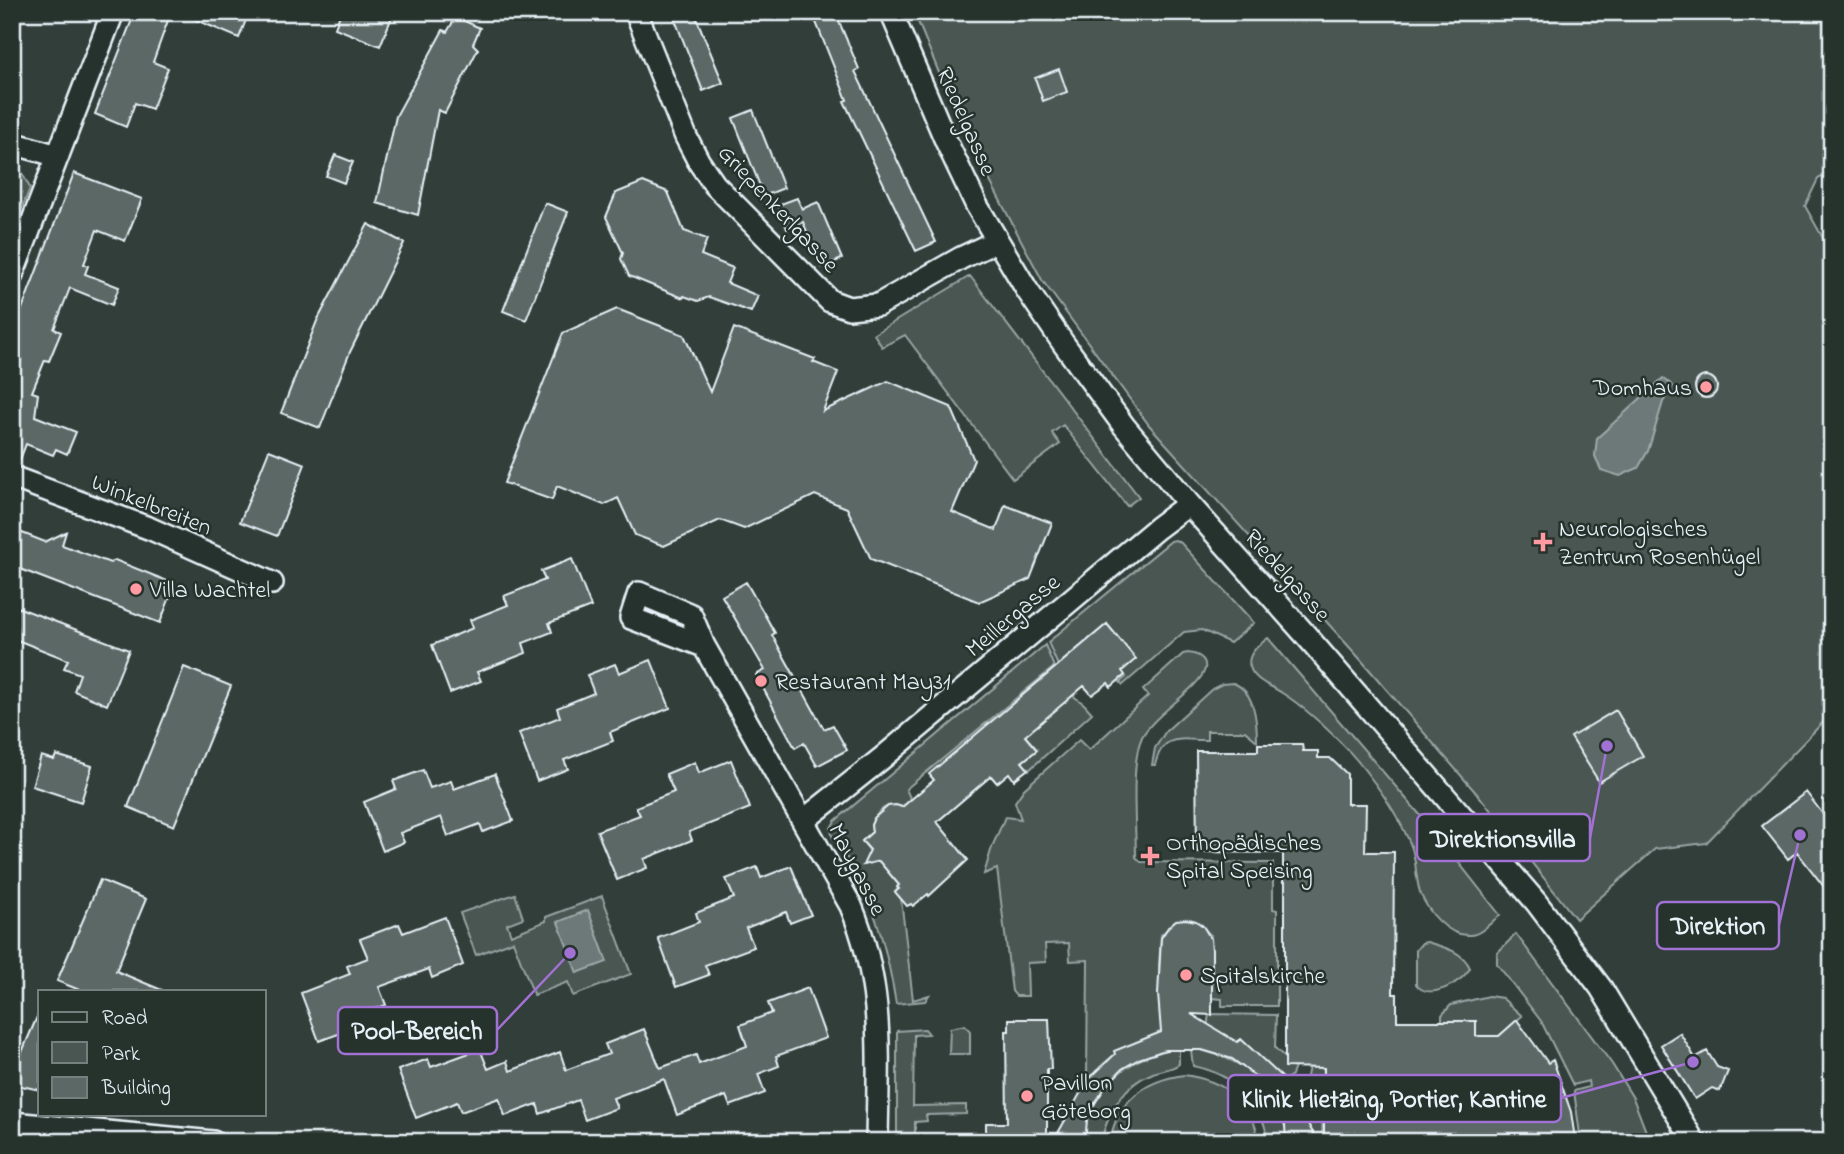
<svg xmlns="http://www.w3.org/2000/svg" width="1844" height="1154" font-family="'Indie Flower',sans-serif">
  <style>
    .green { fill: #495651; stroke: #98a4a4; stroke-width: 2 }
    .water { fill: #6d7978; stroke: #9ea9ab; stroke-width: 2 }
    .building { fill: #5c6865; stroke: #e8f1f8; stroke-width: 2 }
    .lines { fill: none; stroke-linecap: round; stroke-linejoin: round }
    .minor-casing { stroke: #e8f1f8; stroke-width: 26 }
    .minor { stroke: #26332d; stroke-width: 21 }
    .poi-dot { fill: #ff9aa2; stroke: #26332d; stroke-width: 2.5 }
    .labels { text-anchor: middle; stroke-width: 5; stroke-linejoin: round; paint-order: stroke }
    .street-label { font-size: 24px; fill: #e8f1f8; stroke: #26332d }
    .poi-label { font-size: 24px; fill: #e8f1f8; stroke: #26332d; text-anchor: start }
    .leader { fill: none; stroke: #a171d3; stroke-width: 2.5 }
    .callout-dot { fill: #a171d3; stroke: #26332d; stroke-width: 2.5 }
    .callout { fill: #26332d; stroke: #a171d3; stroke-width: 2.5 }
    .callout-label { font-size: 26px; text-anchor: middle; font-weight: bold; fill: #e8f1f8 }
  </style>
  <rect width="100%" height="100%" fill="#323e39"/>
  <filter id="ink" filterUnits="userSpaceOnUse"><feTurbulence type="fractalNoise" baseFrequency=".0143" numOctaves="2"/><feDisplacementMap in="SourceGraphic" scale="14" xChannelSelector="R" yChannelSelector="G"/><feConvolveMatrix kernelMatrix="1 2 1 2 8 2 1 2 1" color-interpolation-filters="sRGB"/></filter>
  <g filter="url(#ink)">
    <path class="green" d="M914 12H1832V172L1818 179 1805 206 1832 254V713L1706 843 1655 849 1576 919 1484 802 1361 660 1149 425 1042 280 960 124Z
      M12 161 16 162 30 188 12 233Z
      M970 276 1139 497 1127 506 1063 425 1052 433 1060 444 1013 479 905 335 882 347 874 334Z
      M1175 540 1181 543 1254 623 1230 643 1202 630 1184 632 1123 685 1120 682 1126 677 1122 671 1107 624 1064 660 1075 675 1063 678 1048 642 1171 541Z
      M1268 638 1433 830 1500 915C1492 921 1481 935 1470 935 1448 937 1427 911 1420 892 1415 877 1417 861 1411 846 1401 820 1384 795 1367 773 1349 748 1308 709 1282 693 1272 686 1254 681 1250 667 1246 654 1259 645 1268 638Z
      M1045 645 1054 667 906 789 911 800 902 807C887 802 877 811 871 825L872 832 862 841 899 885 896 892 901 899 913 1000 929 995 925 1001 896 1004C889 960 879 918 859 878 851 863 841 850 832 836L831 828 835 821Z
      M1188 653C1197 654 1207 658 1205 669 1200 688 1154 714 1142 737 1130 762 1136 827 1136 857L1141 862 1273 863V909L1277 910V1006H1222V999L1212 998 1211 935C1206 932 1204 927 1199 923 1182 912 1172 925 1161 935L1159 966 1166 1033C1133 1040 1108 1055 1087 1081L1088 960 1070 961 1069 943 1045 944 1046 962 1027 963 1028 996H1016L1012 991 997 869 984 874 992 847 1005 817 1021 819 1015 802 1024 789 1079 740 1089 750 1148 696 1143 690 1183 654Z
      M1233 683C1255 691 1257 721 1257 741L1245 731H1207V740C1179 740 1163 733 1155 765H1152L1155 748 1166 731 1212 689 1222 684Z
      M1072 695 1084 704 1092 713 1029 770 1022 762 1037 749 1025 736Z
      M515 894 523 918 507 924 511 935 546 921V917L602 896 631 974 573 996 568 982 534 995 513 941 476 955 460 913Z
      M1516 934 1612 1064 1633 1098 1650 1142H1581L1574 1091 1589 1087 1588 1081 1573 1085 1541 1021 1497 964V953Z
      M1427 942C1443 947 1463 951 1470 968 1462 983 1428 1002 1416 984V950L1422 943Z
      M1489 996 1502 998 1522 1016 1499 1036H1476L1475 1021H1442V1015L1451 1005Z
      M1209 1014 1276 1015 1275 1048 1295 1067 1292 1075 1283 1081 1207 1028Z
      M965 1025 970 1031V1054H949L950 1028Z
      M925 1029 929 1034 914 1035 913 1106 966 1105V1114L926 1115 927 1121 915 1122V1142H897V1031Z
      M1176 1048 1179 1050V1064C1173 1069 1162 1070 1153 1073 1123 1085 1108 1111 1101 1142H1085C1083 1133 1087 1120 1091 1111 1107 1074 1138 1055 1176 1048Z
      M1196 1049C1248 1060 1279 1087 1288 1141L1268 1142C1263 1101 1233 1074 1193 1066L1191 1050Z
      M1324 1059 1322 1138 1305 1140 1295 1101 1306 1081 1309 1067Z
      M1184 1075C1223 1080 1253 1101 1259 1142H1110C1116 1101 1146 1080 1184 1075Z"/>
    <path class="water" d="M1663 378 1673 386 1663 402 1648 451 1638 468 1620 476 1601 470 1595 456 1597 438Z
      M588 910 607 962 577 973 558 922Z"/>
    <path class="building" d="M135 12H171L153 62 168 68 152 109 135 103 126 127 95 114Z
      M177 12H249L239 38Z
      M341 12H394L380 46 335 28Z
      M672 12H694L723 83 703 91Z
      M812 12H835L859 69 855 71 936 242 916 251 844 101 847 100Z
      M456 17 480 28 473 44 478 49 445 113 438 110 418 215 377 203 396 116 443 30 447 32Z
      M1059 69 1067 92 1043 101 1035 78Z
      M753 110 784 188 764 196 733 118Z
      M335 155 353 162 344 183 326 176Z
      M74 173 142 199 125 241 97 230 84 264 88 266 85 274 119 287 112 305 70 288 54 329 61 332 49 361 45 360 32 392 38 394 35 416 76 432 67 454 56 449 53 455 26 444 18 465 12 464V335Z
      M643 182 668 192 684 231 707 239 701 255 733 268 727 283 758 296 751 312 709 297 698 301 684 296 683 298 629 276 621 259 623 253 606 217 616 193Z
      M797 198 802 209 818 202 842 259 822 267 803 222 787 229 778 205Z
      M545 203 568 212 526 320 503 311Z
      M368 224 404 243 350 352 320 428 281 413 317 321Z
      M617 309 684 335 710 392 734 328 815 359 813 362 838 372 823 411 888 381 951 407 974 460 952 512 996 530 1005 505 1052 523 1030 579 979 602 871 559 847 508 815 495 744 529 720 520 664 546 635 535 618 498 604 505 557 486 552 500 504 483 563 333Z
      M1695 387a11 11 0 1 1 22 0a11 11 0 1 1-22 0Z
      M269 450 305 464 277 536 240 522Z
      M12 529 45 542 66 532 62 545 110 563 115 560 175 584 160 623 12 566Z
      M572 559 591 607 549 623 552 632 523 643 526 653 477 672 481 681 450 693 432 645 473 628 470 620 508 605 504 596 545 580 541 571Z
      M746 582 775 633 772 635 824 729 833 725 847 750 817 766 804 743 795 748 756 675 765 670 722 596Z
      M12 605 129 650 107 705 74 691 80 674 64 668 68 660 12 638Z
      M1107 624 1136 659 1122 671 1125 675 1111 687 1108 683 1092 695 1084 686 1025 736 1037 750 1022 762 1028 769 1014 780 1009 773 997 783 991 776 937 822 968 860 929 896 928 894 913 906 911 904 907 906 895 892 899 889 897 887 899 885 879 861 863 865 870 850 862 841 872 832 871 825 874 818 888 806 896 805 902 807 934 780 929 774Z
      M651 660 670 708 610 732 613 741 564 760 568 769 537 781 519 733 560 717 557 708 594 693 587 675 615 664 619 673Z
      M184 667 231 686 174 826 128 807Z
      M1616 710 1643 756 1599 782 1571 737Z
      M1258 744H1302L1303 751H1318V758H1330L1347 774V804H1366L1365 852H1394L1393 994H1397V1021H1476V1036H1499L1517 1020 1548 1063 1553 1060 1571 1112 1575 1139H1567V1142H1324V1068L1285 1067V882H1283V853L1197 852 1196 751H1258Z
      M56 755 92 766 81 802 32 786 41 756 54 760Z
      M731 760 750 808 689 832 692 840 644 859 647 868 617 880 597 831 640 815 636 807 674 792 666 774 695 762 699 773Z
      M423 770 430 788 451 781 454 789 495 774 513 821 483 832 480 824 448 836 441 817 400 833 404 842 383 851 364 802 396 789 393 781Z
      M1806 792 1832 826V897L1797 852 1788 859 1762 826Z
      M791 866 811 915 790 923 786 912 746 928 754 947 705 965 709 975 676 987 658 938 699 922 696 913 734 898 726 879 757 867 761 878Z
      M100 880 146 899 116 971 164 991H82L57 981Z
      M445 917 463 965 432 978 429 969 379 987 386 1005 354 1017 358 1027 319 1041 301 993 350 974 347 966 368 958 360 939 399 924 403 933Z
      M1186 919 1196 921 1203 926 1211 939 1212 950V1015L1191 1014 1237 1042 1241 1039 1300 1094 1295 1100 1318 1142H1286L1285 1125 1279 1108 1259 1079 1232 1059 1202 1050H1165L1139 1059 1122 1069 1107 1085 1095 1103 1087 1120 1085 1142H1053L1087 1081 1115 1054 1114 1051 1161 1032 1158 994 1161 938 1169 926 1176 920Z
      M808 988 826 1038 776 1056 779 1066 758 1074 765 1093 730 1106 726 1096 677 1115 664 1079 613 1098 617 1108 585 1120 578 1100 540 1114 537 1104 505 1116 499 1098 461 1112 457 1102 416 1118 398 1070 428 1059 431 1067 480 1049 488 1069 507 1061 510 1071 560 1052 566 1070 609 1054 605 1044 644 1029 660 1068 696 1055 699 1064 747 1046 740 1025 772 1013 768 1003Z
      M40 1010V1090L12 1084V1075Z
      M1009 1019H1049L1051 1069H1047V1142H986V1123H1007L1006 1031H1009Z
      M1680 1033 1695 1058 1707 1051 1717 1067 1728 1071 1720 1091 1712 1088 1695 1099 1661 1045Z"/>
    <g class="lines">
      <defs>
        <path id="minor" d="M636 12 686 137 699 162 715 185 830 301 849 308 878 305 961 258 997 241
          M891 12 946 141 977 206 1027 290 1063 343 1124 426 1189 504 1304 633 1536 902 1601 988 1694 1142
          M12 143 58 156
          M12 275 113 12
          M12 477 151 529 272 583
          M704 646 631 618 639 593 691 615 704 646 851 906C885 988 878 1056 877 1142
          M803 821 881 759 1157 528 1189 504
          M12 1123 213 1142"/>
      </defs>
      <use href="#minor" class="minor-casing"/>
      <use href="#minor" class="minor"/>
    </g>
  </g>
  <g class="poi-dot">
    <circle cx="1706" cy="387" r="7"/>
    <path d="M1539.5 531.5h7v7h7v7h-7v7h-7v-7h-7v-7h7z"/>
    <circle cx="136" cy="589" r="7"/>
    <circle cx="761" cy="681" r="7"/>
    <path d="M1146.5 845.5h7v7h7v7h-7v7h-7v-7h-7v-7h7z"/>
    <circle cx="1186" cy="975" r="7"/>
    <circle cx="1027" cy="1096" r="7"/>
  </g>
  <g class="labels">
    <g class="street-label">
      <text transform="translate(967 121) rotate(66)" y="8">Riedelgasse</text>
      <text transform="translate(779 208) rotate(47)" y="8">Griepenkerlgasse</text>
      <text transform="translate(152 504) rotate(22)" y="8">Winkelbreiten</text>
      <text transform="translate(1288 575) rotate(48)" y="8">Riedelgasse</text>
      <text transform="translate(1012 615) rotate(-40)" y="8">Meillergasse</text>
      <text transform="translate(858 869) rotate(63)" y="8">Maygasse</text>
    </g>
    <g class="poi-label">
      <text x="1692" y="395" text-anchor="end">Domhaus</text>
      <text x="1559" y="536">Neurologisches<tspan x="1559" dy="28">Zentrum Rosenhügel</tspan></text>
      <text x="150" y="597">Villa Wachtel</text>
      <text x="775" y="689">Restaurant May31</text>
      <text x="1166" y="850">Orthopädisches<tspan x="1166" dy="28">Spital Speising</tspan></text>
      <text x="1200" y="983">Spitalskirche</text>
      <text x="1041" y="1090">Pavillon<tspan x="1041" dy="28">Göteborg</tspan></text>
    </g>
  </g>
  <path class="leader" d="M1607 746L1590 838M1800 835L1779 925M570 953L497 1030M1693 1062L1561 1098"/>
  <g class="callout-dot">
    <circle cx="1607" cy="746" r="7"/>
    <circle cx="1800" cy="835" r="7"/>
    <circle cx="570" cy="953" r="7"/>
    <circle cx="1693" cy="1062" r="7"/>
  </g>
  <g class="callout">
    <rect x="1417" y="814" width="173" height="47" rx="7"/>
    <rect x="1657" y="902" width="122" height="47" rx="7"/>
    <rect x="338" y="1007" width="159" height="47" rx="7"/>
    <rect x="1228" y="1075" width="333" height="47" rx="7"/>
  </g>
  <g class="callout-label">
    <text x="1503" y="847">Direktionsvilla</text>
    <text x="1718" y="934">Direktion</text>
    <text x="417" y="1039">Pool-Bereich</text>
    <text x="1394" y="1107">Klinik Hietzing, Portier, Kantine</text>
  </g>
  <rect width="1844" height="1154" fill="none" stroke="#26332d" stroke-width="42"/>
  <rect x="21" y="21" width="1802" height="1112" fill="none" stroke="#e8f1f8" stroke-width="2.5" filter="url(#ink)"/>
  <rect x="38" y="990" width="228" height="126" fill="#26332d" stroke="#747f7e" stroke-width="2"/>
  <rect x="52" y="1012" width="35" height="10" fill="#26332d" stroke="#747f7e" stroke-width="2"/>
  <text x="102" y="1024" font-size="21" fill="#e8f1f8">Road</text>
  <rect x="52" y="1042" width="35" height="21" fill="#495651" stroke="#747f7e" stroke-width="2"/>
  <text x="102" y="1060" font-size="21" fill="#e8f1f8">Park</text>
  <rect x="52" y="1077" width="35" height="21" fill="#5c6865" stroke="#747f7e" stroke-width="2"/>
  <text x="102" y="1094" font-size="21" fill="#e8f1f8">Building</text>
</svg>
